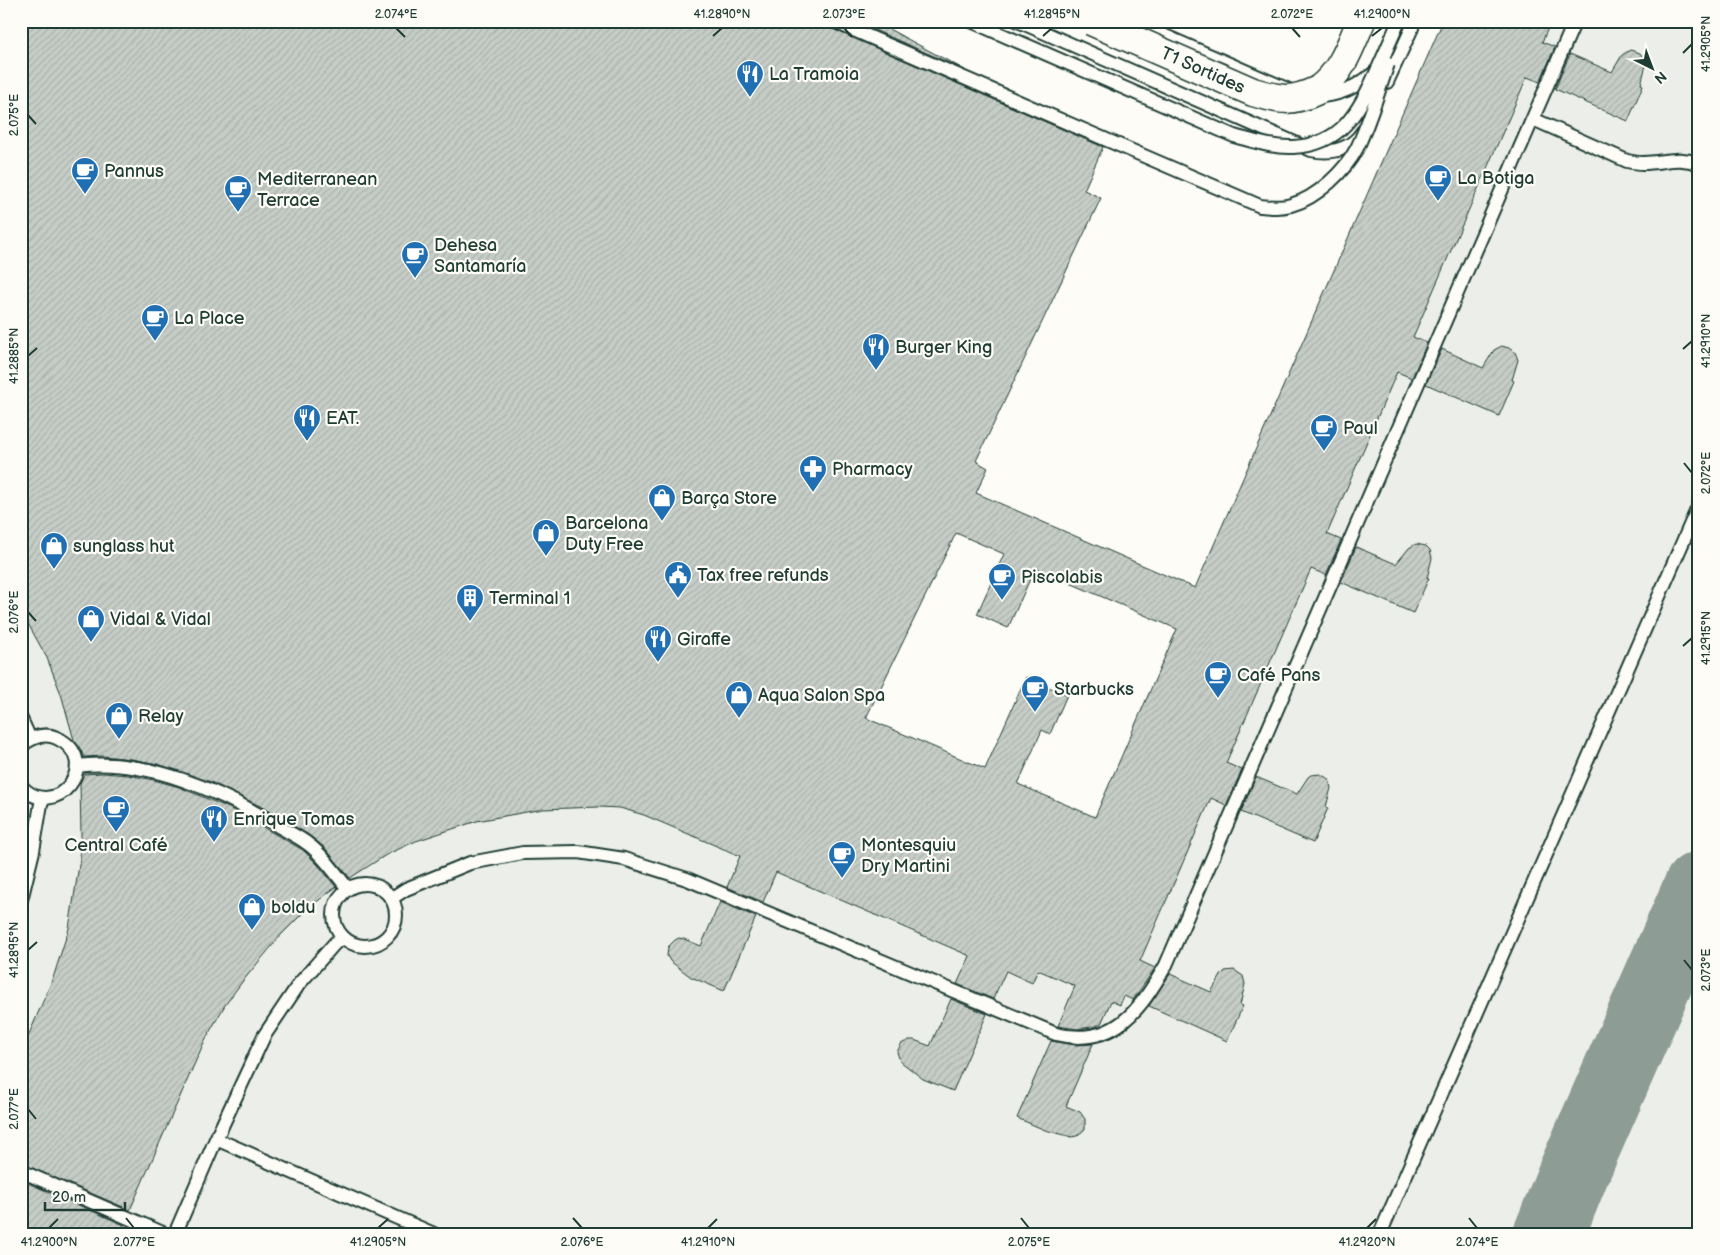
<svg xmlns="http://www.w3.org/2000/svg" width="1720" height="1255" font-family="'Balsamiq Sans',sans-serif">
  <style>
    .built { fill: #eceee9 }
    .lines { fill: none; stroke-linecap: round; stroke-linejoin: round }
    .taxiway { stroke: #8e9c96; stroke-width: 71 }
    .building { fill: url(#building-hatch); stroke: #1f3d34; fill-rule: evenodd }
    .service-casing { stroke: #1f3d34; stroke-width: 16 }
    .primary-casing { stroke: #1f3d34; stroke-width: 31 }
    .service { stroke: #fdfcf7; stroke-width: 12 }
    .primary { stroke: #fdfcf7; stroke-width: 28 }
    .service-bridge-casing { stroke: #1f3d34; stroke-width: 16; stroke-linecap: butt }
    .primary-bridge-casing { stroke: #1f3d34; stroke-width: 31; stroke-linecap: butt }
    .service-bridge { stroke: #fdfcf7; stroke-width: 12 }
    .primary-bridge { stroke: #fdfcf7; stroke-width: 28 }
    .ticks { fill: none; stroke: #1f3d34; stroke-width: 2 }
    .labels { text-anchor: middle; stroke-width: 4.5; stroke-linejoin: round; paint-order: stroke }
    .street-label { font-size: 18px; fill: #1f3d34; stroke: #fdfcf7 }
    .poi-label { font-size: 18px; fill: #1f3d34; stroke: #fdfcf7; text-anchor: start }
    .neatline { fill: none; stroke: #1f3d34; stroke-width: 2 }
    .ticks-label { font-size: 12px; text-anchor: middle; fill: #1f3d34 }
  </style>
  <defs>
    <pattern id="building-hatch" width="6" height="6" patternUnits="userSpaceOnUse" patternTransform="scale(1.25)"><rect width="6" height="6" fill="#c6cdc7"/><path d="M-1 1l2-2M0 6l6-6M5 7l2-2" fill="none" stroke="#aab1ac"/></pattern>
  </defs>
  <rect width="100%" height="100%" fill="#fdfcf7"/>
  <filter id="ink" filterUnits="userSpaceOnUse"><feTurbulence type="fractalNoise" baseFrequency=".02" numOctaves="2"/><feDisplacementMap in="SourceGraphic" scale="10" xChannelSelector="R" yChannelSelector="G"/><feConvolveMatrix kernelMatrix="1 2 1 2 8 2 1 2 1" color-interpolation-filters="sRGB"/></filter>
  <g filter="url(#ink)">
    <path class="built" d="M1551 21H1699V1234H21V611L47 658 61 695 75 745 80 792V859L73 904 62 952 33 1026 218 978 430 794 598 793 1032 983 1038 970 1120 1005Z"/>
    <g class="lines">
      <path class="taxiway" d="M1549 1234 1573 1174 1699 887"/>
    </g>
    <path class="building" d="M21 21H825L826 25 830 28 1103 147 1084 190 1101 198 976 461 988 468 976 493 1195 588 1443 21H1551L1542 42 1555 47 1540 82 1527 77 1413 337 1427 343 1412 378 1397 372 1327 534 1341 540 1326 575 1311 569 1226 763 1242 770 1226 805 1211 798 1140 961 1155 968 1133 1000 1124 996 1120 1005 1111 1001 1101 1024 1092 1027 1077 1029 1058 1026 1075 986 1038 970 1032 983 1006 971 993 999 957 984 970 956 776 872 763 902 727 887 740 856 644 815 620 808 599 807 543 809 477 821 416 841 386 855 350 878 325 848 309 835 260 806 211 782 158 764 131 759 103 756 84 757 78 745 74 740 61 694 47 658 21 611ZM956 533 1004 554 977 614 1008 628 1035 568 1177 629 1095 817 1018 784 1042 730 1050 734 1067 695 1026 677 985 769 866 718Z
      M854 21H874L965 70Z
      M1630 50 1640 53 1643 57 1646 65 1641 84 1643 85 1628 121 1555 89 1570 54 1612 72 1622 55Z
      M1502 346 1512 349 1515 352 1518 360 1512 380 1514 381 1499 416 1426 384 1442 349 1483 368 1494 350Z
      M1416 544 1426 546 1430 550 1432 558 1427 578H1429L1413 613 1341 582 1356 547 1396 564 1409 548Z
      M103 773 128 775 154 780 179 787 229 808 303 850 318 865 336 887 306 910 281 935 242 982 225 1005 205 1040 130 1210 21 1163V1053L53 978 69 928 80 859 81 837 80 783 84 774Z
      M1320 774 1329 779 1331 788 1326 807 1328 808 1313 843 1241 812 1256 777 1297 794 1308 777 1311 775Z
      M720 902 756 917 724 991 691 977 670 961 667 956 668 947 675 940 679 938 684 939 701 946Z
      M1234 970 1243 976 1245 984 1240 1005 1243 1006 1227 1041 1149 1006 1170 974 1211 992 1222 974 1225 971Z
      M951 999 987 1014 953 1091 923 1079 900 1061 897 1052 901 1044 909 1040H914L930 1046Z
      M1051 1041 1075 1045 1093 1044 1066 1106 1080 1112 1085 1119V1129L1077 1136 1072 1137 1045 1130 1017 1118Z
      M21 1180 124 1225 120 1234H21Z"/>
    <g class="lines">
      <defs>
        <path id="service" d="M833 21 1086 131
          M1018 21 1311 150C1332 154 1351 150 1363 131
          M1131 21 1289 90
          M1387 82 1412 28
          M1318 96C1342 96 1362 84 1380 68
          M1533 119 1627 161C1632 162 1637 163 1643 163 1664 163 1678 155 1699 164
          M21 719 30 739
          M21 746C32 737 44 732 57 738 105 761 55 824 21 786
          M77 766C145 757 221 791 278 826 288 832 299 837 308 844 323 855 336 874 348 889
          M334 915a31 31 0 1 1 62 0a31 31 0 1 1-62 0Z
          M392 898 406 889 470 863 523 853 578 852 624 859 687 879 1056 1034C1114 1048 1140 1010 1166 965L1575 21
          M21 900 33 851 42 798
          M216 1139 264 1036 299 984 335 943 344 938
          M21 1171 165 1234
          M175 1234 216 1139 434 1234
          M1380 1234 1699 505"/>
        <path id="primary" d="M1318 90C1341 74 1350 47 1361 21"/>
      </defs>
      <use href="#service" class="service-casing"/>
      <use href="#primary" class="primary-casing"/>
      <use href="#service" class="service"/>
      <use href="#primary" class="primary"/>
      <defs>
        <path id="service-bridge" d="M971 21 1234 136C1253 141 1273 148 1293 147 1342 145 1358 112 1376 73 1384 56 1391 39 1399 21
          M1086 131 1260 206C1271 207 1280 208 1291 205 1317 198 1345 171 1357 148 1370 121 1378 92 1388 64"/>
        <path id="primary-bridge" d="M1091 21 1253 92C1280 100 1291 103 1318 90"/>
      </defs>
      <use href="#service-bridge" class="service-bridge-casing"/>
      <use href="#primary-bridge" class="primary-bridge-casing"/>
      <use href="#service-bridge" class="service-bridge"/>
      <use href="#primary-bridge" class="primary-bridge"/>
    </g>
  </g>
  <path class="ticks" d="M396 28 405 37M844 28 852 37M1292 28 1300 37M713 36 722 28M1043 36 1052 28M1372 36 1382 28M1683 53 1692 44M28 115 36 124M1683 349 1692 341M28 356 37 348M1684 463 1692 473M28 612 36 621M1683 646 1692 638M28 950 37 942M1684 960 1692 970M28 1109 36 1119M126 1218 134 1228M573 1218 582 1228M1021 1218 1029 1228M1469 1218 1477 1228M49 1228 58 1219M378 1228 388 1219M708 1228 717 1219M1367 1228 1376 1219"/>
  <defs>
    <symbol id="restaurant-pin" viewBox="-11 -11 22 30"><path d="M0 17L-7.5 6A9.5 9.5 0 1 1 7.5 6Z" fill="#1f6fb2" stroke="#fdfcf7"/><path d="M-5-6h1v4h1v-4h1v4h1v-4h1v5L-1.5 .5V6h-2V.5L-5-1ZM5-6V6H3V1.5H1.5Q1.5-4 5-6Z" fill="#fff"/></symbol>
    <symbol id="cafe-pin" viewBox="-11 -11 22 30"><path d="M0 17L-7.5 6A9.5 9.5 0 1 1 7.5 6Z" fill="#1f6fb2" stroke="#fdfcf7"/><path d="M-5.5-4.5H6V0H3Q3 3.5 0 3.5H-2.5Q-5.5 3.5-5.5 0ZM3-3.2v2h1.7v-2ZM-6 4.5H4V6H-6Z" fill="#fff"/></symbol>
    <symbol id="pharmacy-pin" viewBox="-11 -11 22 30"><path d="M0 17L-7.5 6A9.5 9.5 0 1 1 7.5 6Z" fill="#1f6fb2" stroke="#fdfcf7"/><path d="M-2-6h4v4h4v4h-4v4h-4v-4h-4v-4h4Z" fill="#fff"/></symbol>
    <symbol id="shop-pin" viewBox="-11 -11 22 30"><path d="M0 17L-7.5 6A9.5 9.5 0 1 1 7.5 6Z" fill="#1f6fb2" stroke="#fdfcf7"/><path d="M-5-2.5h2.3a2.7 3.5 0 0 1 5.4 0H5L5.5 6h-11ZM-1.5-2.5h3a1.5 2.3 0 0 0-3 0Z" fill="#fff"/></symbol>
    <symbol id="civic-pin" viewBox="-11 -11 22 30"><path d="M0 17L-7.5 6A9.5 9.5 0 1 1 7.5 6Z" fill="#1f6fb2" stroke="#fdfcf7"/><path d="M-.6-6.5H3V-4.5H.6V-3L4-1V1h2V6H-6V1h2V-1L-.6-3ZM-1.2 2.5V6h2.4V2.5Z" fill="#fff"/></symbol>
    <symbol id="building-pin" viewBox="-11 -11 22 30"><path d="M0 17L-7.5 6A9.5 9.5 0 1 1 7.5 6Z" fill="#1f6fb2" stroke="#fdfcf7"/><path d="M-4-6H4V6H1V3H-1V6H-4ZM-2.5-4.3h1.7v1.8h-1.7ZM.8-4.3h1.7v1.8H.8ZM-2.5-1h1.7V.8h-1.7ZM.8-1h1.7V.8H.8Z" fill="#fff"/></symbol>
  </defs>
  <g fill-rule="evenodd">
    <use href="#restaurant-pin" x="734" y="58" width="32" height="43"/>
    <use href="#cafe-pin" x="69" y="155" width="32" height="43"/>
    <use href="#cafe-pin" x="1422" y="162" width="32" height="43"/>
    <use href="#cafe-pin" x="222" y="173" width="32" height="43"/>
    <use href="#cafe-pin" x="399" y="239" width="32" height="43"/>
    <use href="#cafe-pin" x="139" y="302" width="32" height="43"/>
    <use href="#restaurant-pin" x="860" y="331" width="32" height="43"/>
    <use href="#restaurant-pin" x="291" y="402" width="32" height="43"/>
    <use href="#cafe-pin" x="1308" y="412" width="32" height="43"/>
    <use href="#pharmacy-pin" x="797" y="453" width="32" height="43"/>
    <use href="#shop-pin" x="646" y="482" width="32" height="43"/>
    <use href="#shop-pin" x="530" y="517" width="32" height="43"/>
    <use href="#shop-pin" x="38" y="530" width="32" height="43"/>
    <use href="#civic-pin" x="662" y="559" width="32" height="43"/>
    <use href="#cafe-pin" x="986" y="561" width="32" height="43"/>
    <use href="#building-pin" x="454" y="582" width="32" height="43"/>
    <use href="#shop-pin" x="75" y="603" width="32" height="43"/>
    <use href="#restaurant-pin" x="642" y="623" width="32" height="43"/>
    <use href="#cafe-pin" x="1202" y="659" width="32" height="43"/>
    <use href="#cafe-pin" x="1019" y="673" width="32" height="43"/>
    <use href="#shop-pin" x="723" y="679" width="32" height="43"/>
    <use href="#shop-pin" x="103" y="700" width="32" height="43"/>
    <use href="#cafe-pin" x="100" y="793" width="32" height="43"/>
    <use href="#restaurant-pin" x="198" y="803" width="32" height="43"/>
    <use href="#cafe-pin" x="826" y="839" width="32" height="43"/>
    <use href="#shop-pin" x="236" y="891" width="32" height="43"/>
  </g>
  <g class="labels">
    <g class="street-label">
      <text transform="translate(1203 70) rotate(24)" y="6">T1 Sortides</text>
    </g>
    <g class="poi-label">
      <text x="769" y="80">La Tramoia</text>
      <text x="104" y="177">Pannus</text>
      <text x="1457" y="184">La Botiga</text>
      <text x="257" y="185">Mediterranean<tspan x="257" dy="21">Terrace</tspan></text>
      <text x="434" y="251">Dehesa<tspan x="434" dy="21">Santamaría</tspan></text>
      <text x="174" y="324">La Place</text>
      <text x="895" y="353">Burger King</text>
      <text x="326" y="424">EAT.</text>
      <text x="1343" y="434">Paul</text>
      <text x="832" y="475">Pharmacy</text>
      <text x="681" y="504">Barça Store</text>
      <text x="565" y="529">Barcelona<tspan x="565" dy="21">Duty Free</tspan></text>
      <text x="73" y="552">sunglass hut</text>
      <text x="697" y="581">Tax free refunds</text>
      <text x="1021" y="583">Piscolabis</text>
      <text x="489" y="604">Terminal 1</text>
      <text x="110" y="625">Vidal &amp; Vidal</text>
      <text x="677" y="645">Giraffe</text>
      <text x="1237" y="681">Café Pans</text>
      <text x="1054" y="695">Starbucks</text>
      <text x="758" y="701">Aqua Salon Spa</text>
      <text x="138" y="722">Relay</text>
      <text x="233" y="825">Enrique Tomas</text>
      <text x="116" y="851" text-anchor="middle">Central Café</text>
      <text x="861" y="851">Montesquiu<tspan x="861" dy="21">Dry Martini</tspan></text>
      <text x="271" y="913">boldu</text>
    </g>
  </g>
  <rect width="1720" height="1255" fill="none" stroke="#fdfcf7" stroke-width="55"/>
  <g transform="translate(1652 68) rotate(138)" stroke="#fdfcf7" stroke-width="4" paint-order="stroke">
  <path d="M0-4L9 19L0 12L-9 19Z" fill="#1f3d34"/>
  <text y="-8" font-size="14" font-weight="bold" text-anchor="middle" fill="#1f3d34">N</text>
  </g>
  <path d="M45 1202v8h80v-8" fill="none" stroke="#1f3d34" stroke-width="2.5"/>
  <text x="52" y="1202" font-size="15" fill="#1f3d34" stroke="#fdfcf7" stroke-width="4" paint-order="stroke">20 m</text>
  <rect x="28" y="28" width="1664" height="1200" class="neatline"/>
  <g class="ticks-label">
    <text x="396" y="18">2.074°E</text>
    <text x="722" y="18">41.2890°N</text>
    <text x="844" y="18">2.073°E</text>
    <text x="1052" y="18">41.2895°N</text>
    <text x="1292" y="18">2.072°E</text>
    <text x="1382" y="18">41.2900°N</text>
    <text transform="translate(1706 44) rotate(-90)" y="4">41.2905°N</text>
    <text transform="translate(14 115) rotate(-90)" y="4">2.075°E</text>
    <text transform="translate(1706 341) rotate(-90)" y="4">41.2910°N</text>
    <text transform="translate(14 356) rotate(-90)" y="4">41.2885°N</text>
    <text transform="translate(1706 473) rotate(-90)" y="4">2.072°E</text>
    <text transform="translate(14 612) rotate(-90)" y="4">2.076°E</text>
    <text transform="translate(1706 638) rotate(-90)" y="4">41.2915°N</text>
    <text transform="translate(14 950) rotate(-90)" y="4">41.2895°N</text>
    <text transform="translate(1706 970) rotate(-90)" y="4">2.073°E</text>
    <text transform="translate(14 1109) rotate(-90)" y="4">2.077°E</text>
    <text x="49" y="1246">41.2900°N</text>
    <text x="134" y="1246">2.077°E</text>
    <text x="378" y="1246">41.2905°N</text>
    <text x="582" y="1246">2.076°E</text>
    <text x="708" y="1246">41.2910°N</text>
    <text x="1029" y="1246">2.075°E</text>
    <text x="1367" y="1246">41.2920°N</text>
    <text x="1477" y="1246">2.074°E</text>
  </g>
</svg>
